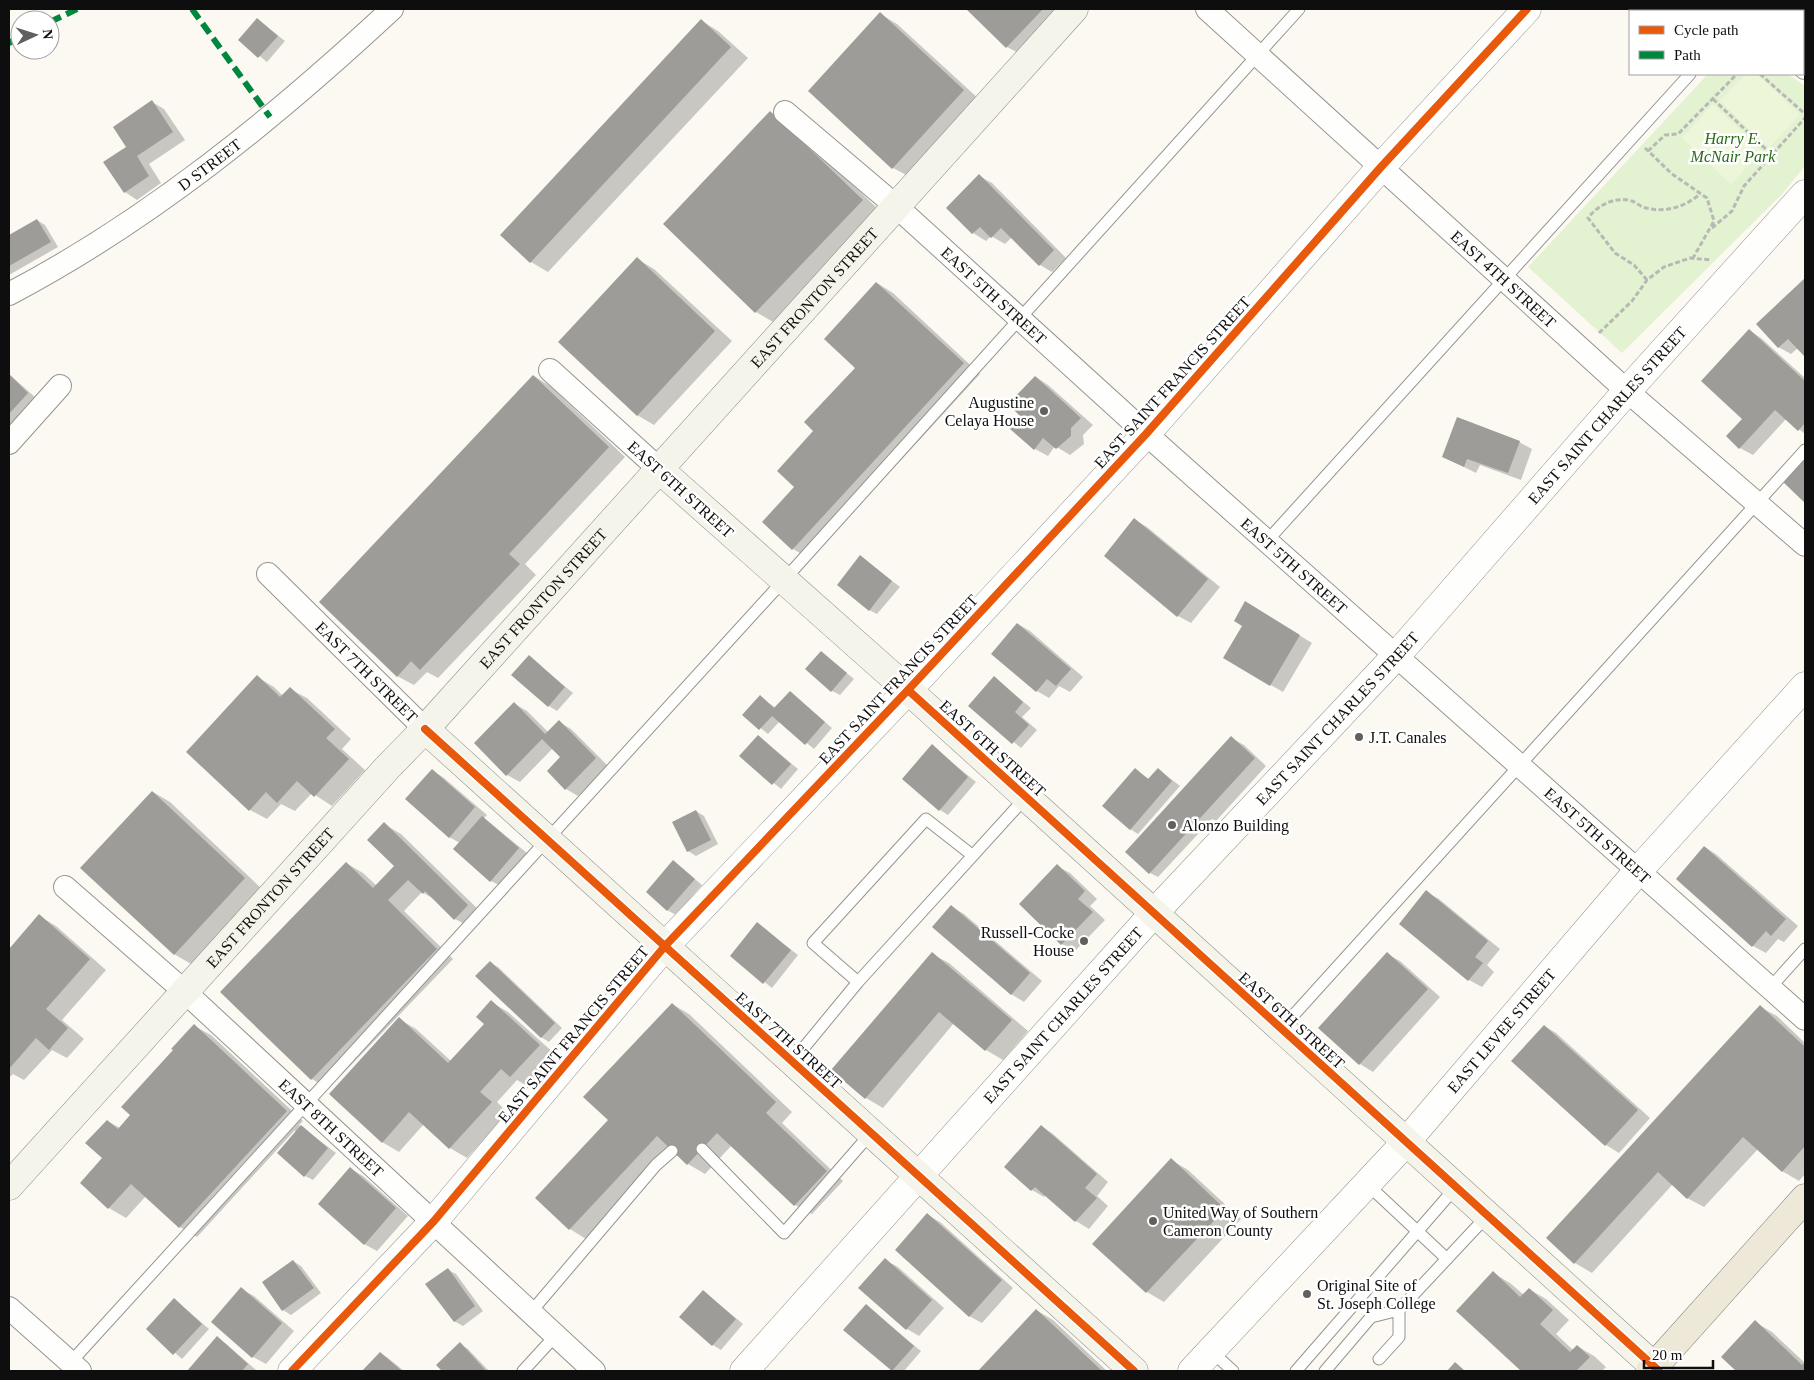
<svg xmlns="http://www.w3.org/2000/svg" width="1814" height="1380" font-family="'Times New Roman',serif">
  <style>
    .green { fill: #e3f2d0 }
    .pitch { fill: #eef6da }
    .shadow { fill: #0003 }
    .building { fill: #9e9c98 }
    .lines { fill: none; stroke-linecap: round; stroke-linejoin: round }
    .service-casing { stroke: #959491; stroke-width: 13 }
    .minor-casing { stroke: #959491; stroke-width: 24 }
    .tertiary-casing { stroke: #959491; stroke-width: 29 }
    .secondary-casing { stroke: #8b8a87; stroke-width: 29 }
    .primary-casing { stroke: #82817e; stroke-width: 29 }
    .path { stroke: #b8b8b6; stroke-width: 3; stroke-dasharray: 5 2.5; stroke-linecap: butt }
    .service { stroke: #fefefd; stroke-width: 11 }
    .minor { stroke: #fefefd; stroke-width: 22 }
    .tertiary { stroke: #fefefd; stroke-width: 28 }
    .secondary { stroke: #f5f4ea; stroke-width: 28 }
    .primary { stroke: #ede8d8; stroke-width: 28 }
    .quiet { stroke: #00873e; stroke-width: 6; stroke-dasharray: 12 6; stroke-linecap: butt }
    .cycleway-casing { stroke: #fff; stroke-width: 11 }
    .cycleway { stroke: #e8590c; stroke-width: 8 }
    .poi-dot { fill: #61605e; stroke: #fff; stroke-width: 2 }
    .labels { text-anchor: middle; stroke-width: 5; stroke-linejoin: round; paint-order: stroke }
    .park-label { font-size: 16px; font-style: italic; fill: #286a19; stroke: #fff }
    .street-label { font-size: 16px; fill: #0e0e0e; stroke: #fff }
    .poi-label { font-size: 16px; fill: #0e0e0e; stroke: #fff; text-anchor: start }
  </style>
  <rect width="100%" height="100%" fill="#fbf9f2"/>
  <path class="green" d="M1708 74H1788L1805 86V166L1783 193 1622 353 1528 267Z"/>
  <path class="pitch" d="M1746 74H1757L1800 114 1769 148 1720 101Z
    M1713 104 1762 151 1731 184 1682 138Z"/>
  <path class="shadow" d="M968 9H1069L1024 56 1007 47Z
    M880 14 897 24 980 100 910 177 893 168Z
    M257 19 285 41 267 62 240 40Z
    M702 21 718 31 748 58 548 272 531 262 502 235Z
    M152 102 164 109 185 140 149 164 161 183 137 200 125 192 128 147Z
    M771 113 788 122 879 210 773 322 756 312 665 224Z
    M979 176 992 183 1066 258 1052 272 1040 265 1012 237 1005 244 991 236 986 241 973 233 947 208Z
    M37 220 45 225 58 247 9 275V237Z
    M637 259 654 269 732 341 654 425 637 415Z
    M1805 280V356L1798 348 1791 354 1778 347 1758 324Z
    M877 283 893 293 980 374 810 559 793 549 796 487 815 431 856 368Z
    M1749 330 1761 338 1805 378V434L1786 419 1753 455 1740 448Z
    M9 374 36 398 9 427Z
    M534 376 550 386 625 457 525 564 536 575 438 678 427 672 414 685 397 676Z
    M1036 377 1048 385 1093 425 1083 435 1084 444 1070 455 1055 446 1048 456 1035 449 1012 429 1022 417Z
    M1519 442 1532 449 1521 480 1480 465 1476 473 1444 457Z
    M1135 520 1147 527 1220 587 1191 623 1178 616 1105 556Z
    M861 557 900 587 877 614 869 610Z
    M1246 603 1312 643 1283 692 1225 658 1244 626Z
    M1018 624 1030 631 1083 677 1070 692 1059 686 1049 698 1037 691Z
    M821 652 854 679 840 695 832 691Z
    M529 657 573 693 557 711 549 706Z
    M257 677 274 687 283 696 290 689 307 698 351 739 342 749 365 770 332 806 312 793 295 811 281 804 267 819 250 810Z
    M994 678 1031 708 1022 717 1037 730 1021 748 970 706Z
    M790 692 832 728 814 749 780 721 768 734 744 715 760 697 776 708Z
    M515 704 527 711 548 732 559 722 571 729 608 766 578 796 566 789 562 757 553 748 520 782 507 775Z
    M758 736 798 769 781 789 741 756Z
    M1231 738 1244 745 1266 766 1216 821 1212 819 1158 877 1150 873Z
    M932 746 976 782 948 815 940 810Z
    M1158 769 1180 786 1138 834 1130 829 1135 770 1149 779Z
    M432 770 444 778 487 815 484 818 527 853 499 885 491 881 460 843 449 837Z
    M153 792 170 802 261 888 191 964 174 954Z
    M696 811 704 816 718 844 696 856 688 851Z
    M384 824 401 834 484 915 472 928 455 919 437 901 422 892 404 911 453 959 328 1089 312 1079 346 863 363 873 377 886 396 866Z
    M1705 847 1717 855 1798 926 1784 942 1778 939 1766 953 1753 946Z
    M674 862 702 885 676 915 667 910Z
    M1057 866 1070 873 1097 899 1090 906 1105 920 1075 951 1062 944 1021 904Z
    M1426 892 1439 899 1500 949 1487 965 1494 972 1482 987 1469 980Z
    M951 906 964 914 1042 981 1024 1002 1011 994Z
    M39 916 56 926 106 970 62 1020 84 1039 67 1058 52 1050 24 1080 13 1074 9 1078V946L11 948Z
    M757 924 798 955 772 988 731 955Z
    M932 954 949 963 1028 1031 1003 1060 986 1050 954 1023 883 1108 866 1098 833 1070Z
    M1387 954 1400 961 1440 997 1373 1072 1360 1064 1320 1028Z
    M490 963 498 967 562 1028 549 1042 541 1037Z
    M491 1002 508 1012 556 1055 527 1086 517 1080 497 1102 508 1113 467 1158 450 1148 424 1124 399 1152 382 1142 399 1019 416 1029 451 1061 485 1024Z
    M672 1004 689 1014 792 1112 782 1123 843 1181 812 1214 795 1205 732 1145 705 1174 688 1164 671 1148 586 1239 570 1229Z
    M1760 1007 1777 1016 1805 1043V1174L1799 1181 1782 1171 1758 1149 1704 1207 1687 1198 1673 1184 1592 1273 1575 1263 1548 1238Z
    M194 1026 211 1035 303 1121 299 1125 336 1153 313 1180 305 1176 295 1130 197 1237 180 1227 146 1196 126 1218 109 1208 82 1183 104 1158 107 1121 120 1128 132 1115Z
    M1544 1026 1556 1033 1650 1118 1619 1153 1606 1145 1513 1061Z
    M1041 1126 1053 1134 1108 1182 1097 1196 1108 1206 1089 1229 1076 1221 1046 1195 1044 1197 1032 1190 1006 1167Z
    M1171 1160 1188 1170 1241 1219 1164 1302 1147 1292 1094 1244Z
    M351 1169 363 1176 408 1216 377 1251 364 1244Z
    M928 1215 940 1222 1013 1288 982 1323 969 1316Z
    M885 1260 898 1267 944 1308 919 1336 907 1329Z
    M293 1261 301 1266 321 1293 291 1315 283 1310Z
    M448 1270 456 1274 483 1311 463 1326 454 1321Z
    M1493 1273 1510 1283 1524 1295 1529 1289 1546 1299 1569 1320 1556 1334 1573 1350 1577 1346 1594 1356 1606 1367 1602 1371H1523L1458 1311Z
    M241 1289 254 1296 294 1331 266 1364 253 1357 212 1322Z
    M703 1291 743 1324 721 1350 713 1345Z
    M175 1300 209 1329 182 1359 148 1329Z
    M866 1306 921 1351 904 1371H892Z
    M1036 1310 1053 1320 1107 1371H979Z
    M1755 1322 1772 1332 1805 1363V1371H1738L1723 1357Z
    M217 1338 225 1343 256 1370 189 1371Z
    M460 1344 468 1349 489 1371H444L438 1365Z
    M380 1353 388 1358 404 1371H364Z"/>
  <path class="building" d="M966 9H1043L1006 48Z
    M880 12 964 90 892 169 808 91Z
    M257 18 278 36 258 58 238 40Z
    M701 19 731 47 530 263 500 235Z
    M152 100 173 132 137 156 149 176 124 193 103 162 126 147 113 127Z
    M770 111 863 200 755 313 663 224Z
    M979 174 1054 250 1039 266 1001 228 991 238 980 227 972 234 946 208Z
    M37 219 51 242 9 266V235Z
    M637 257 715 331 637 416 558 342Z
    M1805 278V355L1804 356 1788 339 1778 348 1756 324Z
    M876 282 964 363 792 550 762 522 794 487 777 471 813 431 804 422 855 368 824 339Z
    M1749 329 1805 381V423L1798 431 1775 410 1739 449 1726 436 1742 419 1701 381Z
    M9 374 28 393 9 414Z
    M533 375 609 447 509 554 520 564 420 670 411 661 397 677 319 602Z
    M1035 376 1081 418 1071 428V436L1056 449 1043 438 1034 450 1010 429 1021 417 1008 404Z
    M1457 417 1520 441 1508 473 1467 459 1464 467 1442 457Z
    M1805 458V503L1782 481Z
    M1134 518 1208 579 1177 617 1104 556Z
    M860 555 892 581 869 611 837 585Z
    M1245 601 1300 635 1270 686 1223 658 1242 626 1234 621Z
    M1017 623 1071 669 1056 686 1047 679 1036 692 991 654Z
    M821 651 847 673 831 692 805 669Z
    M529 655 565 687 548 707 511 675Z
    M257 675 280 697 290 687 335 729 326 738 349 759 314 797 297 781 277 803 266 792 249 811 186 752Z
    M994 676 1023 702 1015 712 1029 725 1012 744 968 706Z
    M790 691 825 722 805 745 772 716 759 730 742 715 760 695 774 708Z
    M514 702 545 734 559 720 596 758 565 790 547 771 560 757 542 739 506 776 474 743Z
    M758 735 791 764 772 785 739 756Z
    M1231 736 1255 758 1149 874 1125 852Z
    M932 744 968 777 939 811 902 779Z
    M1135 768 1148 779 1158 768 1172 781 1130 830 1102 806Z
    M432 769 475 807 449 838 405 799Z
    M152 791 245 878 174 955 80 868Z
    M696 810 711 840 687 852 672 822Z
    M482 816 519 848 490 882 453 849Z
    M384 822 468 905 454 920 425 891 423 894 408 880 388 900 437 949 311 1080 220 992 346 862 373 888 394 866 367 840Z
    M1704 846 1786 919 1771 936 1766 931 1752 947 1676 879Z
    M673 860 695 879 667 911 646 892Z
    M1057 864 1085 891 1078 899 1093 912 1061 945 1019 904Z
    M1426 890 1488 941 1475 957 1483 963 1468 981 1399 924Z
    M951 905 1030 973 1011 995 932 927Z
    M39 914 90 959 46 1009 68 1028 49 1050 36 1038 9 1069V949Z
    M757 922 791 950 763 984 730 956Z
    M932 952 1012 1020 985 1051 939 1012 865 1099 831 1070Z
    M1387 952 1428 989 1359 1065 1318 1028Z
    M490 961 555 1023 541 1038 475 976Z
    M491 1000 540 1045 510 1077 501 1069 480 1092 492 1102 449 1149 409 1112 382 1143 329 1094 399 1017 448 1063 484 1024 476 1017Z
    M672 1003 776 1102 766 1113 827 1171 794 1206 717 1133 687 1165 657 1136 569 1230 535 1198 608 1120 583 1097Z
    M1760 1005 1805 1047V1146L1782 1172 1743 1137 1687 1199 1658 1172 1574 1264 1546 1238Z
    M194 1024 287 1111 179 1228 131 1184 108 1209 80 1183 102 1158 85 1143 107 1120 118 1129 130 1115 121 1107 173 1050 171 1049Z
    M1544 1025 1638 1110 1605 1146 1511 1061Z
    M301 1125 328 1148 304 1177 277 1153Z
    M1041 1125 1097 1174 1085 1188 1097 1198 1075 1222 1035 1187 1031 1191 1004 1167Z
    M1171 1158 1225 1209 1146 1293 1092 1244Z
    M350 1167 396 1208 364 1245 318 1204Z
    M927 1213 1002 1280 969 1317 895 1250Z
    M885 1258 932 1300 906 1330 858 1288Z
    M293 1260 314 1288 282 1311 262 1282Z
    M448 1268 475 1306 454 1322 425 1284Z
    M1493 1271 1520 1297 1529 1288 1553 1310 1540 1324 1570 1352 1577 1345 1590 1357 1576 1371H1521L1456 1311Z
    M241 1287 282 1323 252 1358 211 1322Z
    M703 1290 736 1319 712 1346 679 1317Z
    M174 1298 202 1324 173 1355 146 1329Z
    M866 1304 914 1346 892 1371 843 1330Z
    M1036 1309 1102 1371H978Z
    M1755 1320 1802 1365 1805 1362V1371H1736L1721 1357Z
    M217 1336 248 1364 242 1371H187Z
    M460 1342 486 1371H442L436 1365Z
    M380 1352 402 1371H362Z
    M1455 1362 1465 1371H1447Z"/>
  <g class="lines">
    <defs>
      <path id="service" d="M1267 541 1690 74
        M858 982 813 943 926 819 972 855
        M1770 988 1805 949
        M1281 1029 1805 450
        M792 1062 858 982 1026 797
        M702 1149 784 1233 871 1133
        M1367 1184 1447 1259
        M531 1312 656 1165 672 1151
        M1211 1351 1233 1371
        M1379 1359 1399 1337V1310
        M70 1363 784 580 1299 9
        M523 1371 556 1335
        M1296 1371 1456 1187
        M1325 1371 1371 1317 1399 1310 1487 1216"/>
      <g id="minor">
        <path id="s1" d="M1207 9 1627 391 1805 545"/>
        <path d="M1736 9 1739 11"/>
        <path d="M1803 66 1805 68"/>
        <path id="s2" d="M785 112 897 207 1163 449 1805 1019"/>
        <path id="s3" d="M9 294C150 220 276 117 392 9"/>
        <path d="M550 370 659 469"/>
        <path d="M9 443 60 386"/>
        <path id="s4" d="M268 574 425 729"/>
        <path id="s5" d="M65 887 184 991 594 1371"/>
        <path d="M9 1308 80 1371"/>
      </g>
      <g id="tertiary">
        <path d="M292 1371 434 1221 665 946 908 690 1146 434 1381 167 1527 9"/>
        <path id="s6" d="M744 1371 1154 913 1396 656 1627 391 1805 194"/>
        <path id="s7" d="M1192 1371 1406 1142 1637 872 1805 686"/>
      </g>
      <g id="secondary">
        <path d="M659 469 908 690 1659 1371"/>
        <path d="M425 729 1134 1371"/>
        <path id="s8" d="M9 1186 387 768 425 729 1074 9"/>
      </g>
      <path id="primary" d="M1650 1371 1805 1198"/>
    </defs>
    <use href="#service" class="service-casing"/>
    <use href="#minor" class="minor-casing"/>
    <use href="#tertiary" class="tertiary-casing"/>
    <use href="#secondary" class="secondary-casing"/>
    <use href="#primary" class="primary-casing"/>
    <path class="path" d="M1760 74 1805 114
      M1713 99 1772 155
      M1645 148 1672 174 1707 198 1714 221 1693 258
      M1648 151 1665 135 1678 134 1737 74
      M1712 228 1732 211 1744 186 1805 118
      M1647 280 1634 265 1615 253 1588 218C1598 205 1615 196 1632 201 1637 203 1641 207 1646 208 1665 213 1685 207 1700 194
      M1599 333 1632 301 1647 280 1664 267 1690 258 1711 260"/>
    <use href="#service" class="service"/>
    <use href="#minor" class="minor"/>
    <use href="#tertiary" class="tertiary"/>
    <use href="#secondary" class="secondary"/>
    <use href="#primary" class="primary"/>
    <path class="quiet" d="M192 9 270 117
      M50 22 77 9
      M9 43 20 37"/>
    <defs>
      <path id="cycleway" d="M908 690 1659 1371
        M425 729 1134 1371
        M292 1371 434 1221 665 946 908 690 1146 434 1381 167 1527 9"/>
    </defs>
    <use href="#cycleway" class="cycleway-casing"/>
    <use href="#cycleway" class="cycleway"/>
  </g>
  <g class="poi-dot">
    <circle cx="1044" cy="411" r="5"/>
    <circle cx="1359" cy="737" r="5"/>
    <circle cx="1172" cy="825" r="5"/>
    <circle cx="1084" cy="941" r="5"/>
    <circle cx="1153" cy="1221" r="5"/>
    <circle cx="1307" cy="1294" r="5"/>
  </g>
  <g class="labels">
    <g class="park-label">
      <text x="1733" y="144">Harry E.<tspan x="1733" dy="18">McNair Park</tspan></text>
    </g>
    <g class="street-label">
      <text dy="6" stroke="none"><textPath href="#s3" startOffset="239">D STREET</textPath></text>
      <text dy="6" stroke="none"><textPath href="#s1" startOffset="401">EAST 4TH STREET</textPath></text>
      <text dy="6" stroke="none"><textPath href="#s2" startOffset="278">EAST 5TH STREET</textPath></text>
      <text dy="6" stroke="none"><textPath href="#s8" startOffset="1199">EAST FRONTON STREET</textPath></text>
      <text transform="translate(1172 382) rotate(-48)" y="6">EAST SAINT FRANCIS STREET</text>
      <text dy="6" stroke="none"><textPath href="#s6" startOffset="1288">EAST SAINT CHARLES STREET</textPath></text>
      <text transform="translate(681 489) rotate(42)" y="6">EAST 6TH STREET</text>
      <text dy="6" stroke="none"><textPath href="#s2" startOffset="682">EAST 5TH STREET</textPath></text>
      <text dy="6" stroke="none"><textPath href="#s8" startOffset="794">EAST FRONTON STREET</textPath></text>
      <text dy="6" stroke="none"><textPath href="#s4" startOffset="139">EAST 7TH STREET</textPath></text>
      <text transform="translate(898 679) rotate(-47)" y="6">EAST SAINT FRANCIS STREET</text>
      <text dy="6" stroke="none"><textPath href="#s6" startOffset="882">EAST SAINT CHARLES STREET</textPath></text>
      <text transform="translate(993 748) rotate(42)" y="6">EAST 6TH STREET</text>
      <text dy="6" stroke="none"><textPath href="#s2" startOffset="1088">EAST 5TH STREET</textPath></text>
      <text dy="6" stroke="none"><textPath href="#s8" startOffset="389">EAST FRONTON STREET</textPath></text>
      <text dy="6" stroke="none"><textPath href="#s6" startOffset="478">EAST SAINT CHARLES STREET</textPath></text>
      <text transform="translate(1292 1020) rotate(42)" y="6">EAST 6TH STREET</text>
      <text dy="6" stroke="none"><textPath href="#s7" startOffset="460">EAST LEVEE STREET</textPath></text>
      <text transform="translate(573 1034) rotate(-50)" y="6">EAST SAINT FRANCIS STREET</text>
      <text transform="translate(789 1040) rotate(42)" y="6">EAST 7TH STREET</text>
      <text dy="6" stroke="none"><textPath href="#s5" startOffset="359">EAST 8TH STREET</textPath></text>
    </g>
    <g class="poi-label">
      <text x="1034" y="408" text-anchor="end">Augustine<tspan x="1034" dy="18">Celaya House</tspan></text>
      <text x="1369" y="743">J.T. Canales</text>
      <text x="1182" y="831">Alonzo Building</text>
      <text x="1074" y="938" text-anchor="end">Russell-Cocke<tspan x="1074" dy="18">House</tspan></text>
      <text x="1163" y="1218">United Way of Southern<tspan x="1163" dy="18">Cameron County</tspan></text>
      <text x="1317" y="1291">Original Site of<tspan x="1317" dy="18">St. Joseph College</tspan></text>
    </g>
  </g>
  <rect width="1814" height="1380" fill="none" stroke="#0e0e0e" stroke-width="20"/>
  <rect x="1629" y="10" width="175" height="65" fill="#ffffff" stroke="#9f9f9f"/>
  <rect x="1639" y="26" width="25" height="8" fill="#e8590c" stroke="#9f9f9f"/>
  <text x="1674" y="35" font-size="15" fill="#0e0e0e">Cycle path</text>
  <rect x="1639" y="51" width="25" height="8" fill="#00873e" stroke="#9f9f9f"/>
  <text x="1674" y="60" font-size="15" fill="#0e0e0e">Path</text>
  <g transform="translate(35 35) rotate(86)"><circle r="24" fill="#ffffff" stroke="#9f9f9f"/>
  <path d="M0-4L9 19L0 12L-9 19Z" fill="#61605e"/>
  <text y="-8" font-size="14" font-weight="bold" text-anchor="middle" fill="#0e0e0e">N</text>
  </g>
  <path d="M1644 1360v8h69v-8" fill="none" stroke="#0e0e0e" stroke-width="2.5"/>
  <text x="1652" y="1360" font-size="15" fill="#0e0e0e" stroke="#ffffff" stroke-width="4" paint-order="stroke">20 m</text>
</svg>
